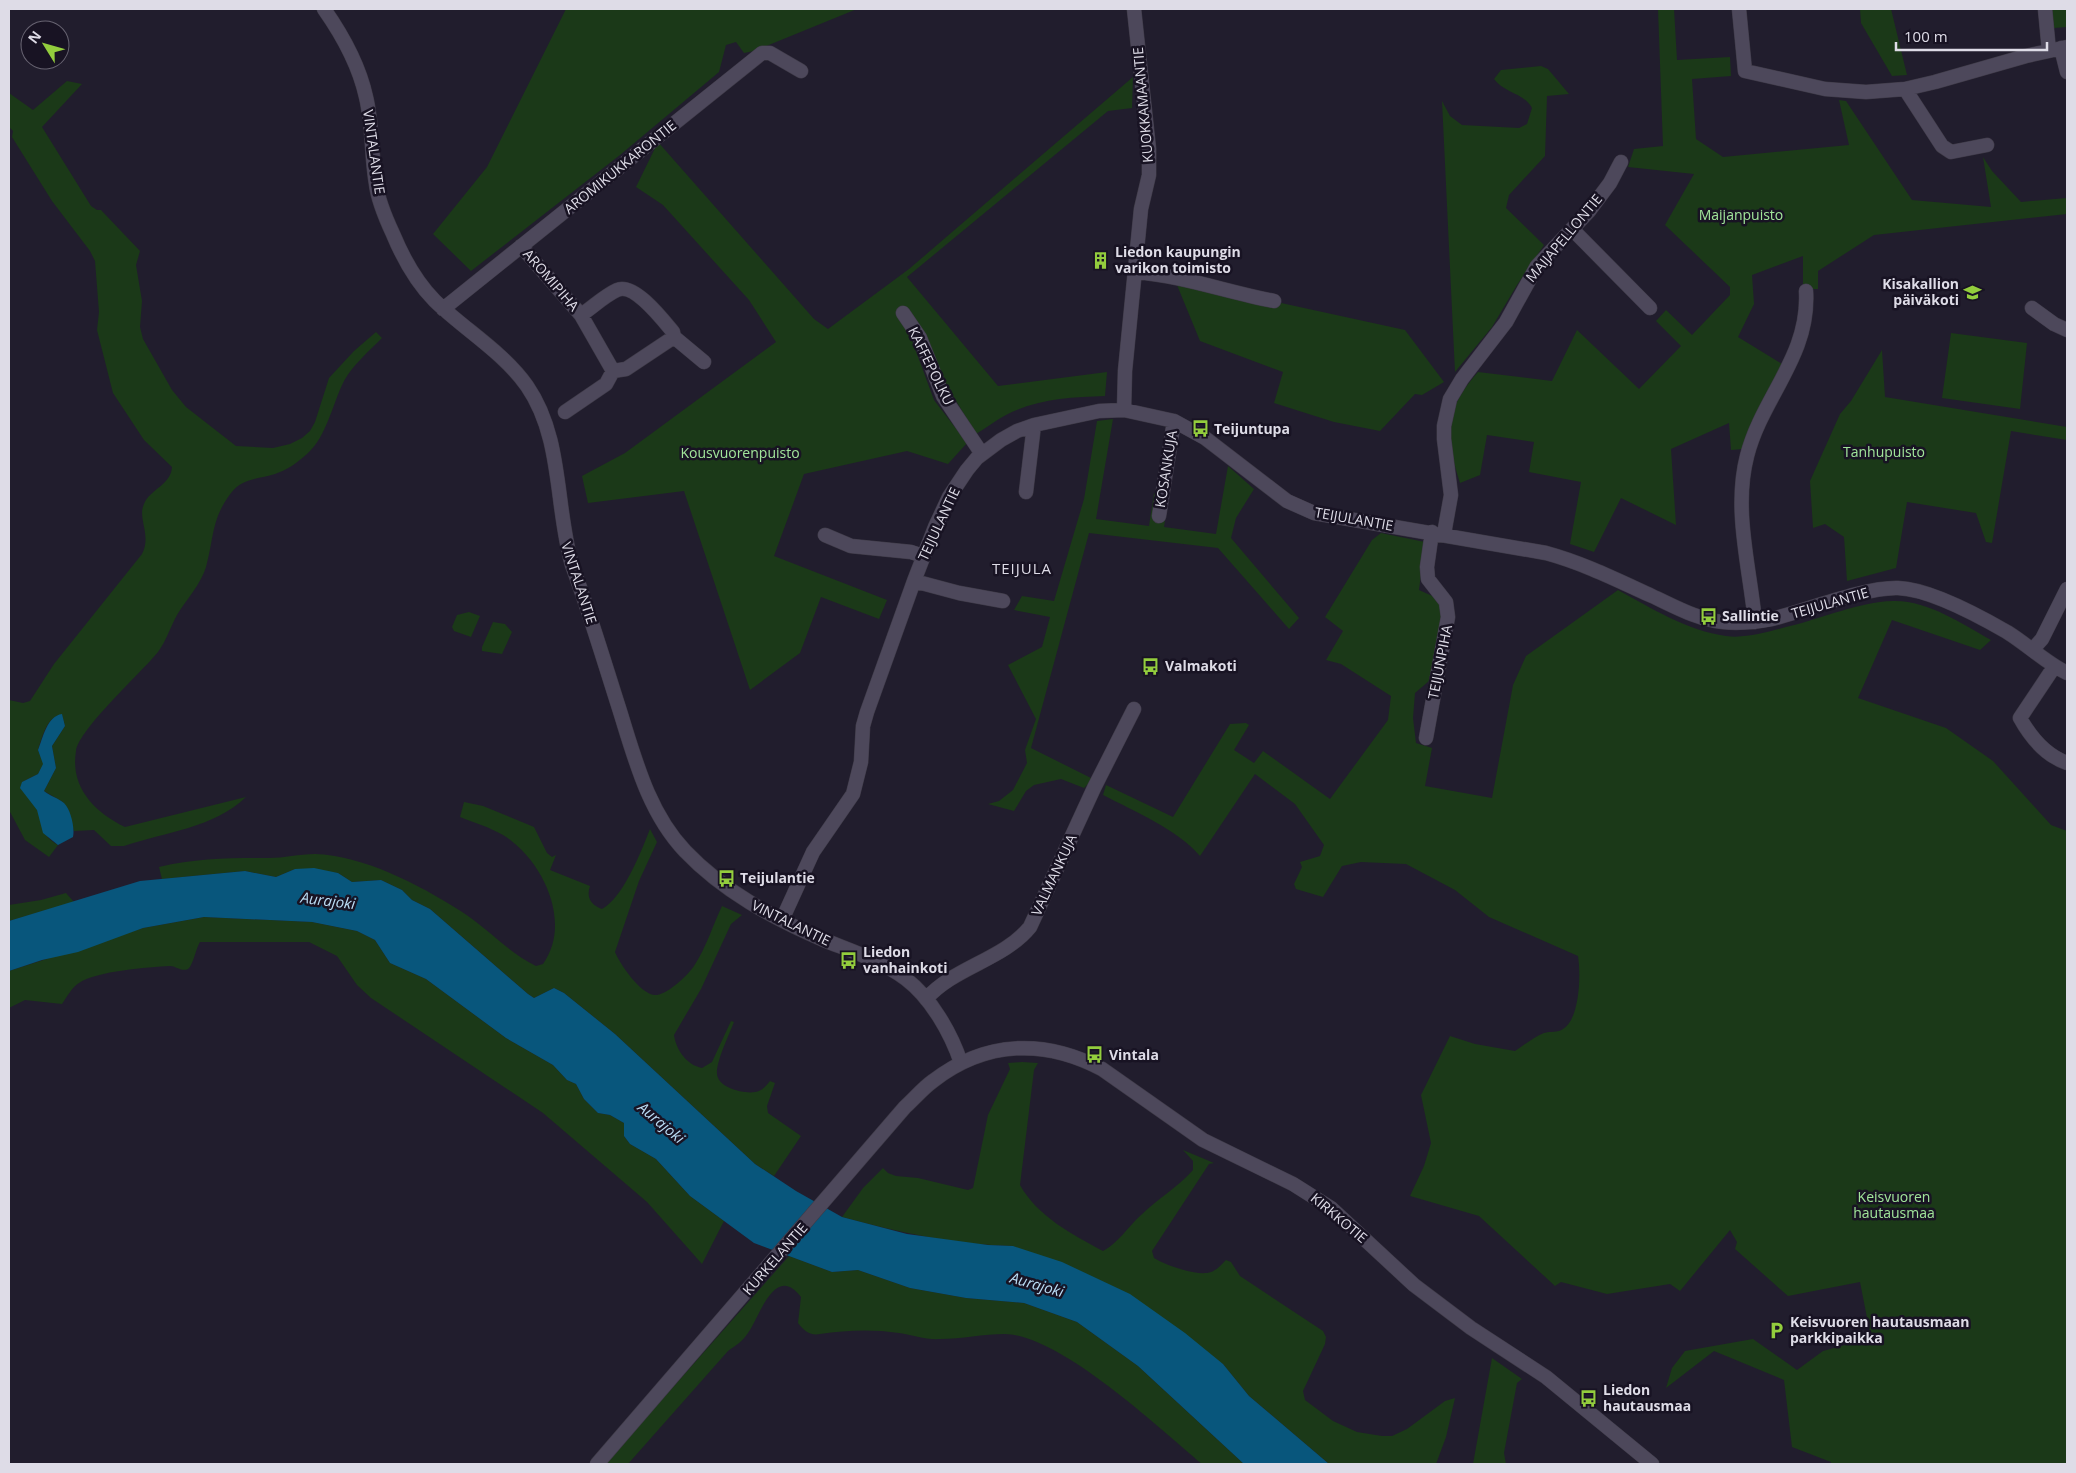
<svg xmlns="http://www.w3.org/2000/svg" width="2076" height="1473" font-family="'Open Sans',sans-serif">
  <style>
    .green { fill: #1b3918 }
    .water { fill: #08567c }
    .lines { fill: none; stroke-linecap: round; stroke-linejoin: round }
    .minor-casing { stroke: #3e3a47; stroke-width: 15 }
    .minor { stroke: #4d485b; stroke-width: 14 }
    .labels { text-anchor: middle; stroke-width: 5; stroke-linejoin: round; paint-order: stroke }
    .street-label { font-size: 14px; fill: #dedce7; stroke: #181323 }
    .park-label { font-size: 14px; fill: #a1e59a; stroke: #181323 }
    .poi-label { font-size: 14px; font-weight: bold; fill: #dedce7; stroke: #181323; text-anchor: start }
    .neighbourhood-label { font-size: 15px; letter-spacing: 1px; fill: #dedce7; stroke: #181323 }
    .water-label { font-size: 15px; font-style: italic; fill: #bbddf5; stroke: #181323 }
  </style>
  <rect width="100%" height="100%" fill="#211d2d"/>
  <path class="green" d="M566 9H857L754 51 744 53 736 42 726 45 719 72 620 155 471 271 433 234 487 167Z
    M1658 9H1674L1677 60 1730 57 1731 76 1692 79 1696 139 1723 157 1849 145 1839 100 1846 101 1912 200 1991 207 1983 157 1992 171 2021 202 2067 198V214L1874 235 1818 271V289H1803V256L1752 275 1754 304 1738 337 1782 364 1743 449 1731 450 1729 423 1671 449 1676 525 1621 498 1594 552 1570 544 1581 482 1529 472 1534 442 1487 435 1480 475 1460 483C1445 435 1443 412 1478 372L1552 381 1577 330 1639 389 1681 346 1656 321 1666 310 1692 335 1730 295V287L1665 225 1694 174 1628 167 1634 149 1663 146Z
    M1860 9H1891L1907 75 1892 76 1861 23Z
    M2051 9H2067V27L2054 28Z
    M1541 66 1548 69 1569 94 1547 96 1545 156 1509 195 1506 208 1544 245 1517 285 1492 327 1455 372 1442 101 1450 116 1462 125 1519 128 1527 124 1532 108C1524 93 1504 93 1494 79L1501 70Z
    M1133 77 1132 108 1108 111 907 277 998 386 1107 372 1105 396C1072 397 1036 399 1006 415 996 420 986 428 976 434L946 384 923 330 910 335 934 400 967 443 948 464 907 451 804 474 774 556 887 600 879 619 821 597 800 653 750 690 684 491 588 503 582 476 625 453 776 342 749 300 663 205 636 187 658 142 814 319 828 329 909 269Z
    M67 81 82 84 42 127 91 206 97 210H101L140 251 136 265 142 301 140 327 143 339 172 390 186 407 236 446 273 448 290 444 302 438 310 431 315 422 329 378 354 351 376 332 382 338C369 351 353 365 344 381 332 405 327 436 307 454 297 463 287 470 275 474 259 479 242 478 231 493 211 519 214 538 206 567 201 584 186 600 177 615 170 628 166 641 158 652 141 673 79 729 76 751 70 787 94 812 125 827L246 797C214 828 165 832 124 846H111L94 830 74 831 68 809 63 802 44 791 56 768 52 746 65 726 62 715C47 715 42 738 38 750L44 764 38 774 22 782C27 792 34 802 38 811 43 827 41 835 58 845L49 857 25 840 9 810V700L23 703 30 701 54 664 142 554C152 535 137 518 144 504 150 489 171 485 172 467L144 440 113 393 97 330 99 312 95 261 90 251 52 201 12 137 13 131 9 127V93L33 110Z
    M1177 285 1272 301 1405 330 1444 382 1422 395 1415 394 1380 431 1334 422 1274 403 1283 372 1200 341Z
    M1951 333 2027 343 2020 409 1942 398Z
    M1882 350 1885 397 2067 427V440L2011 431 1992 543 1986 542 1976 513 1907 502 1896 568 1847 581 1844 537 1825 524 1813 528 1810 481 1840 414 1851 401Z
    M1113 419 1096 519 1149 526 1154 493 1169 494 1164 527 1216 534 1228 466 1254 489 1236 518 1231 538 1299 618 1289 629 1218 548 1089 533 1031 748 1093 779 1084 788 1061 779 1034 785 1026 791 1014 811 988 804 999 801 1013 790 1027 763 1025 750 1036 719 1008 665 1042 647 1050 617 1014 610 1022 596 1054 601 1084 499 1097 421Z
    M1381 533 1425 542 1419 590 1439 599 1443 611 1429 681 1415 693 1413 718 1416 743 1432 748 1425 786 1492 798 1513 685 1526 656 1618 590C1651 608 1688 631 1726 636 1747 639 1770 631 1790 626 1824 618 1858 602 1893 601 1928 600 1962 624 1991 640L1980 650 1892 620 1858 698 1946 728 1993 761 2051 825 2067 831V1464H1831V1462L1792 1447 1784 1380 1714 1351 1666 1388 1672 1368 1685 1351 1753 1339 1797 1370 1823 1351 1871 1338 1860 1282 1788 1296 1735 1249 1737 1242 1730 1230 1680 1291 1670 1284 1607 1294 1561 1282 1555 1286 1479 1216 1410 1196 1424 1166 1431 1143 1421 1095 1450 1036 1475 1044 1515 1051C1524 1045 1534 1037 1544 1033 1550 1031 1558 1033 1563 1029 1580 1019 1581 974 1578 956L1489 917 1455 890 1406 864 1361 862 1342 866 1323 897 1296 889 1294 884 1302 867 1300 862 1320 856 1324 845 1295 804 1255 774 1200 856C1178 830 1134 811 1103 795L1106 785 1173 817 1230 724 1246 723 1249 725 1234 750 1254 763 1263 751 1330 799 1388 720 1391 696 1341 664 1326 660 1343 631 1325 617 1372 540Z
    M469 612 480 616 471 637 454 631 452 627 457 615Z
    M493 622 505 624 512 632 502 654 482 651V647Z
    M464 802 483 806 534 827 547 853 552 857 556 855 550 870 590 886C586 897 591 905 602 909 623 898 641 852 650 829L657 842 639 881 615 952C620 964 642 997 657 995 669 993 687 976 694 966 706 948 713 925 722 906L742 915 731 924 701 989 674 1035C676 1050 687 1065 702 1068L712 1062 731 1021 734 1022C729 1035 716 1062 717 1074 718 1088 744 1094 755 1092 762 1091 766 1086 770 1081L775 1083 767 1106 768 1113 801 1136 774 1176 755 1164 615 1034 564 993 554 988 534 998 528 994 430 909 412 900 402 890 381 880 352 882 338 873 295 869 276 877 245 871 162 879 159 867C196 858 232 858 269 858 284 858 299 854 315 854 362 855 420 885 459 910 487 927 507 952 536 966L543 964C573 922 542 859 503 835 489 827 475 823 460 817Z
    M66 893 74 902 9 921V905L41 900Z
    M204 917 312 922 357 931 375 940 390 963 426 979 506 1038 553 1065 567 1080 576 1084 584 1099 598 1113 610 1115 624 1123V1136L630 1144 656 1159 690 1196 724 1221 702 1264 647 1202 543 1113 371 998 357 985 337 956 309 942H200C196 948 193 966 188 969 181 972 176 966 170 966 148 967 97 971 79 983 72 987 67 997 62 1004L25 1000 9 1008V971L143 928Z
    M1022 1062 1038 1063 1034 1070 1020 1185C1037 1216 1073 1235 1103 1251 1118 1243 1128 1227 1140 1216 1157 1199 1177 1188 1193 1170V1161L1183 1150 1214 1163 1209 1164 1152 1251 1154 1258C1165 1265 1198 1277 1211 1272 1217 1270 1222 1264 1226 1260L1231 1262 1240 1276 1323 1331 1326 1337 1325 1344 1303 1391 1305 1400 1333 1421 1357 1432 1382 1436H1392L1407 1429 1445 1401 1455 1398 1446 1437 1436 1464H1329L1249 1396 1223 1364 1013 1246C955 1245 898 1232 842 1217L863 1188 883 1168 888 1173 896 1176 918 1178 968 1190 973 1188 988 1115 1010 1069 1008 1063Z
    M789 1256 832 1272 858 1270 910 1288 966 1298 1024 1303 1077 1322 1138 1366 1244 1464H1202C1159 1428 1060 1335 1005 1334 983 1334 962 1339 940 1339 926 1340 913 1335 899 1333 873 1329 846 1330 820 1334 810 1336 803 1330 798 1323L801 1297C775 1262 759 1318 748 1333 743 1341 735 1346 728 1351L628 1464H605Z
    M1492 1358 1522 1379 1517 1383 1504 1453 1506 1464H1473Z"/>
  <path class="water" d="M62 714 65 726 52 746 56 768 44 791C50 796 58 798 64 803 71 810 75 828 73 837L58 845 43 833 37 810 20 788 22 782 38 774 43 764 38 750C43 738 47 716 62 714Z
    M314 868 338 873 352 882 381 880 402 890 412 900 430 909 528 994 534 998 554 988 564 993 615 1034 755 1164 796 1191 842 1217 907 1234 988 1245 1013 1246 1062 1262 1130 1294 1185 1333 1223 1364 1249 1396 1329 1464H1244L1138 1366 1077 1322 1024 1303 966 1298 910 1288 858 1270 832 1272 754 1243 690 1196 656 1159 630 1144 624 1136V1123L610 1115 598 1113 584 1099 576 1084 567 1080 553 1065 506 1038 426 979 390 963 375 940 357 931 312 922 204 917 143 928 78 952 42 960 9 971V921L140 881 245 871 276 877 295 869Z"/>
  <g class="lines">
    <defs>
      <path id="minor" d="M324 9C343 36 359 65 366 97 373 126 371 156 376 184 378 201 386 219 393 234 403 258 417 283 435 301 465 330 503 352 527 386 563 438 555 506 572 565 589 611 603 658 618 705 634 755 647 811 685 851 723 891 773 918 824 940 851 951 882 961 906 979 931 998 951 1033 961 1063
        M1739 9 1745 71 1825 89 1866 92 1905 89 1935 82 2026 56 2067 47
        M2045 9 2049 51
        M2061 48 2067 72
        M1905 89 1942 146 1951 152 1987 145
        M1572 229 1650 308
        M521 246 581 315C593 307 604 296 617 290 634 282 663 320 673 332L674 337 626 369 613 371 581 315
        M1135 272C1185 276 1226 292 1274 301
        M2032 308 2054 324 2067 330
        M443 309 762 53H770L801 71
        M903 313 920 338 943 396 982 454
        M674 337 704 362
        M1124 410 1125 371 1141 209 1149 175V149L1134 9
        M565 412 606 384 613 371
        M1026 492 1034 425
        M1159 516 1174 421
        M1444 534 1451 495 1444 439V426L1450 399 1462 379 1506 322 1537 266 1589 211 1610 183 1621 162
        M825 535 851 546 911 552 923 556
        M914 581 959 593 1003 601
        M1755 622C1750 568 1733 510 1747 456 1762 397 1810 356 1806 291
        M2033 649 2042 639 2067 589
        M2054 667 2020 718C2031 738 2045 755 2067 763
        M1426 738 1448 617 1446 602 1428 579 1427 567 1432 532
        M782 920 813 852 853 794 861 762 863 726 867 712 914 581 935 527 949 497 967 470 977 458 1001 440 1017 431 1034 425 1099 411 1124 410 1174 421 1205 438 1287 501 1314 513 1546 553C1583 563 1617 580 1652 596 1674 606 1698 620 1723 622 1740 624 1756 622 1772 619 1807 610 1865 587 1898 588 1929 589 1981 617 2007 632 2028 645 2046 663 2067 673
        M926 999C954 967 1003 960 1030 927L1094 788 1134 709
        M597 1464 905 1107C914 1099 923 1088 933 1081 986 1040 1045 1039 1102 1069L1203 1140 1293 1184 1331 1208 1414 1285 1471 1328 1546 1377 1652 1464"/>
    </defs>
    <use href="#minor" class="minor-casing"/>
    <use href="#minor" class="minor"/>
  </g>
  <defs>
    <symbol id="building-bare" viewBox="-9 -9 18 18"><path d="M-4-6H4V6H1V3H-1V6H-4ZM-2.5-4.3h1.7v1.8h-1.7ZM.8-4.3h1.7v1.8H.8ZM-2.5-1h1.7V.8h-1.7ZM.8-1h1.7V.8H.8Z" fill="#93cd3d" stroke="#181323" stroke-width="2.5" paint-order="stroke"/></symbol>
    <symbol id="school-bare" viewBox="-9 -9 18 18"><path d="M0-5L7-2L0 1L-7-2ZM-4 1L0 2.5L4 1V4Q0 6-4 4Z" fill="#93cd3d" stroke="#181323" stroke-width="2.5" paint-order="stroke"/></symbol>
    <symbol id="bus-bare" viewBox="-9 -9 18 18"><path d="M-5-6H5V4H4V6H2V4H-2V6H-4V4H-5ZM-3.5-4V0h7V-4ZM-3.5 1.2v1.5H-2V1.2ZM2 1.2v1.5H3.5V1.2Z" fill="#93cd3d" stroke="#181323" stroke-width="2.5" paint-order="stroke"/></symbol>
    <symbol id="parking-bare" viewBox="-9 -9 18 18"><path d="M-3.5-5.5H1a3.5 3.5 0 0 1 0 7H-1V5.5H-3.5ZM-1-3.4V-.6H.8a1.4 1.4 0 0 0 0-2.8Z" fill="#93cd3d" stroke="#181323" stroke-width="2.5" paint-order="stroke"/></symbol>
  </defs>
  <g fill-rule="evenodd">
    <use href="#building-bare" x="1088" y="248" width="25" height="25"/>
    <use href="#school-bare" x="1960" y="280" width="25" height="25"/>
    <use href="#bus-bare" x="1188" y="416" width="25" height="25"/>
    <use href="#bus-bare" x="1696" y="604" width="25" height="25"/>
    <use href="#bus-bare" x="1138" y="654" width="25" height="25"/>
    <use href="#bus-bare" x="714" y="866" width="25" height="25"/>
    <use href="#bus-bare" x="836" y="948" width="25" height="25"/>
    <use href="#bus-bare" x="1082" y="1042" width="25" height="25"/>
    <use href="#parking-bare" x="1764" y="1318" width="25" height="25"/>
    <use href="#bus-bare" x="1576" y="1386" width="25" height="25"/>
  </g>
  <g class="labels">
    <g class="street-label">
      <text transform="translate(1143 105) rotate(-95)" y="5">KUOKKAMAANTIE</text>
      <text transform="translate(374 152) rotate(82)" y="5">VINTALANTIE</text>
      <text transform="translate(620 167) rotate(-39)" y="5">AROMIKUKKARONTIE</text>
      <text transform="translate(1564 238) rotate(-50)" y="5">MAIJAPELLONTIE</text>
      <text transform="translate(551 280) rotate(49)" y="5">AROMIPIHA</text>
      <text transform="translate(931 366) rotate(64)" y="5">KAFFEPOLKU</text>
      <text transform="translate(1166 469) rotate(-81)" y="5">KOSANKUJA</text>
      <text transform="translate(1354 519) rotate(10)" y="5">TEIJULANTIE</text>
      <text transform="translate(939 524) rotate(-65)" y="5">TEIJULANTIE</text>
      <text transform="translate(579 583) rotate(72)" y="5">VINTALANTIE</text>
      <text transform="translate(1830 603) rotate(-16)" y="5">TEIJULANTIE</text>
      <text transform="translate(1440 662) rotate(-79)" y="5">TEIJUNPIHA</text>
      <text transform="translate(1054 875) rotate(-65)" y="5">VALMANKUJA</text>
      <text transform="translate(791 923) rotate(26)" y="5">VINTALANTIE</text>
      <text transform="translate(1339 1218) rotate(40)" y="5">KIRKKOTIE</text>
      <text transform="translate(775 1259) rotate(-49)" y="5">KURKELANTIE</text>
    </g>
    <g class="park-label">
      <text x="1741" y="220">Maijanpuisto</text>
      <text x="1884" y="457">Tanhupuisto</text>
      <text x="740" y="458">Kousvuorenpuisto</text>
      <text x="1894" y="1202">Keisvuoren<tspan x="1894" dy="16">hautausmaa</tspan></text>
    </g>
    <g class="poi-label">
      <text x="1115" y="257">Liedon kaupungin<tspan x="1115" dy="16">varikon toimisto</tspan></text>
      <text x="1959" y="289" text-anchor="end">Kisakallion<tspan x="1959" dy="16">päiväkoti</tspan></text>
      <text x="1214" y="434">Teijuntupa</text>
      <text x="1722" y="621">Sallintie</text>
      <text x="1165" y="671">Valmakoti</text>
      <text x="740" y="883">Teijulantie</text>
      <text x="863" y="957">Liedon<tspan x="863" dy="16">vanhainkoti</tspan></text>
      <text x="1109" y="1060">Vintala</text>
      <text x="1790" y="1327">Keisvuoren hautausmaan<tspan x="1790" dy="16">parkkipaikka</tspan></text>
      <text x="1603" y="1395">Liedon<tspan x="1603" dy="16">hautausmaa</tspan></text>
    </g>
    <g class="neighbourhood-label">
      <text x="1022" y="574">TEIJULA</text>
    </g>
    <g class="water-label">
      <text transform="translate(328 901) rotate(7)" y="5">Aurajoki</text>
      <text transform="translate(661 1123) rotate(40)" y="5">Aurajoki</text>
      <text transform="translate(1037 1285) rotate(16)" y="5">Aurajoki</text>
    </g>
  </g>
  <rect width="2076" height="1473" fill="none" stroke="#dedce7" stroke-width="20"/>
  <g transform="translate(45 45) rotate(307)"><circle r="24" fill="#181323" stroke="#676371"/>
  <path d="M0-4L9 19L0 12L-9 19Z" fill="#93cd3d"/>
  <text y="-8" font-size="14" font-weight="bold" text-anchor="middle" fill="#dedce7">N</text>
  </g>
  <path d="M1896 42v8h151v-8" fill="none" stroke="#dedce7" stroke-width="2.5"/>
  <text x="1904" y="42" font-size="15" fill="#dedce7" stroke="#181323" stroke-width="4" paint-order="stroke">100 m</text>
</svg>
